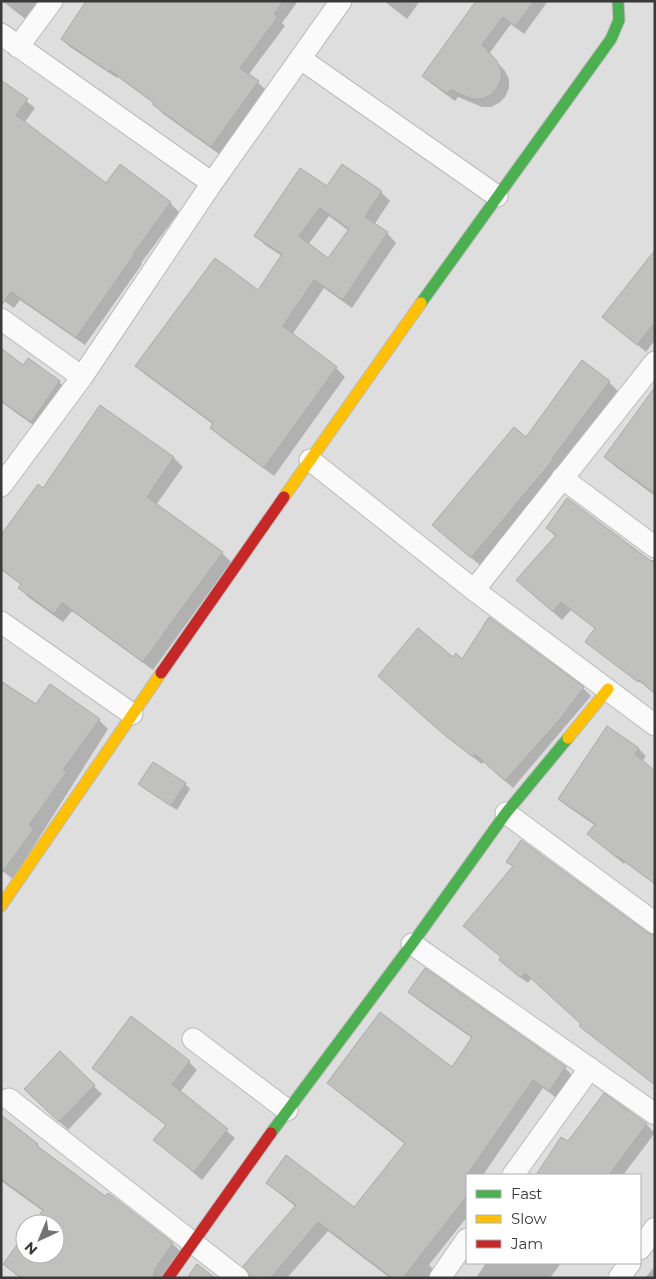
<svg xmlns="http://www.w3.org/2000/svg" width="656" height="1279" font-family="Montserrat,sans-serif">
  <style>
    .shadow { fill: #0003; fill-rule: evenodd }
    .building { fill: #c0c0bf; stroke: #a9aaa9; fill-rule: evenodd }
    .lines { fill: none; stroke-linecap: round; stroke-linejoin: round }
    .street-casing { stroke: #babbba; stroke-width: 23 }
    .fast-casing { stroke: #babbba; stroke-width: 13 }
    .slow-casing { stroke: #babbba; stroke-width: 13 }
    .jam-casing { stroke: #babbba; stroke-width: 13 }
    .street { stroke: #fafafa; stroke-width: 21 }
    .fast { stroke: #4caf50; stroke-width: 11 }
    .slow { stroke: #ffc107; stroke-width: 11 }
    .jam { stroke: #c62828; stroke-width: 11 }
  </style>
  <rect width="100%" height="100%" fill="#dddedd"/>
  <path class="shadow" d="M2 1H49L32 24Z
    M88 1H298L282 23 285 26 249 74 266 90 219 154 162 113 155 104 118 77 117 78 70 47 62 39Z
    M384 1H420L407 19Z
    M479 1H548L524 34 511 24 489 54 505 71 509 79V88L505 97 499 103 491 107H482L458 97 455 101 432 84 424 76Z
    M1 81 35 108 24 123 107 185 121 166 170 203 179 212 141 263 142 264 85 345 20 300 14 308 1 299Z
    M328 187 381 192 390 201 374 225 387 233 396 243 352 308 324 288 292 335 336 368 345 377 274 476 221 437 211 428 214 425 146 375 136 366 258 292 282 256 265 245 256 236ZM329 216 349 231 328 259 308 245Z
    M655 252V340L646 352 604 317Z
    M1 350 23 366 28 360 59 382 68 391 40 430 1 402Z
    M609 382 619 392 482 567 434 525 526 439Z
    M655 389V496L616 467 605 457Z
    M100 407 174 458 183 467 156 505 222 553 231 562 153 670 72 611 63 622 28 597 20 588 22 585 1 570V537L43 490Z
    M547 528 648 560H655V693L596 650V629L571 610 562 620 517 580 556 537Z
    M453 659 583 688 591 696 513 788 484 761 482 764 451 740 387 683Z
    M36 705 99 720 108 729 13 879 1 870Z
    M639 749 646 756 642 762 655 772V884L625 862 624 864 597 841 596 826 567 806 559 799Z
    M140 784H185L190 789 177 810 145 789Z
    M507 861 647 934 655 1085 587 1032 581 1026 583 1024 532 978 528 983 506 966 502 958 513 867Z
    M410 992 565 1068 574 1077 558 1099 543 1088 483 1175H467V1217L429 1265 441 1277 440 1278H390L328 1231 287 1278H251L296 1207 267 1183 355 1209 405 1144 338 1092 329 1083 452 1069 472 1038 419 1001Z
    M60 1053 102 1094 68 1130 34 1097Z
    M189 1062 197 1070 180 1092 235 1138 202 1180 155 1140 167 1126 102 1076 93 1068Z
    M604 1095 647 1125 655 1133 623 1175H538L562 1139 568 1143Z
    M1 1121 37 1145 47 1154 106 1198 108 1195 173 1244 182 1253 165 1278H20L14 1273 4 1264 25 1236V1254H55V1224H34L44 1212 1 1181Z
    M486 1263H561L550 1278H476Z
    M655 1266V1278H645Z"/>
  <path class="building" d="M86 1H284L274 14 278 17 240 68 259 81 211 147 153 105 154 103 110 70 109 72 61 39Z
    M476 1H534L515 27 503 17 482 45 497 61 501 70V80L497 88 491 95 482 99H472L450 90 447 94 422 76Z
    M1 80 28 99 16 115 106 183 120 164 171 202 133 254 134 255 76 338 11 292 1 306Z
    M342 164 382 191 365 217 388 232 343 300 314 280 283 326 337 367 264 468 210 428 213 423 135 366 215 258 258 290 282 254 254 236 300 168 327 186ZM320 208 349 229 328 258 299 236Z
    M655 250V322L637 345 602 317Z
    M1 348 23 365 28 358 60 381 31 422 1 401Z
    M582 360 610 381 552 459 553 460 471 558 432 525 514 427 526 437Z
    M655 387V494L604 457Z
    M100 405 174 457 147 497 223 552 143 662 62 603 54 614 18 588 21 584 1 569V535L38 484 43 488Z
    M567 498 655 564V694L639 680 638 682 585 642 595 628 561 602 553 612 516 580 556 535 546 528Z
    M489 617 584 687 561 718 505 781 475 754 473 757 442 733 378 676 418 628 453 657 456 653 462 659Z
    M1 681 36 704 50 684 100 719 63 770 67 772 29 825 34 829 1 874Z
    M607 726 639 748 635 754 655 771V884L617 856 616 857 587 834 595 824 558 799Z
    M153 762 186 783 171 806 138 784Z
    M521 840 648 933 655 935V1085L579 1026 581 1024 525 973 521 978 499 960 501 957 463 926 513 866 506 862Z
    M425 968 566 1067 549 1091 533 1080 467 1175V1196L403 1278H392L318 1222 271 1278H250L249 1273 243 1266 296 1205 266 1183 286 1155 354 1207 405 1143 327 1083 380 1012 452 1067 472 1037 408 992Z
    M131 1016 190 1061 172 1084 228 1129 194 1172 153 1140 166 1125 92 1068Z
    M60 1051 95 1085 59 1122 24 1089Z
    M604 1093 647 1124 609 1175H536L561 1137 568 1141Z
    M1 1115 38 1144 37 1146 105 1196 108 1193 173 1243 155 1269 153 1278H21L3 1264 25 1234V1254H55V1224H33L43 1210 1 1179Z
    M197 1264 215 1278H187Z"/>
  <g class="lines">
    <defs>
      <path id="street" d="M1 34 212 183
        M18 47 52 1
        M301 59 497 196
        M1 319 82 377
        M310 460 474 590 655 725
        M562 478 655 547
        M1 486 82 377 212 183 341 1
        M474 590 655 362
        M1 622 132 714
        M506 813 655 923
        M412 944 655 1114
        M193 1039 287 1110
        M9 1099 238 1278
        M513 1175 590 1068
        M640 1249 655 1228
        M440 1278 467 1239
        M619 1278 630 1263"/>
      <path id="fast" d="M421 303 611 39 619 20 618 1
        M271 1133 412 944 506 813 568 738"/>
      <path id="slow" d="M284 497 421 303
        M568 738 608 689
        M1 906 161 673"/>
      <path id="jam" d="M161 673 284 497
        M168 1278 271 1133"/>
    </defs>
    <use href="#street" class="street-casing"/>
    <use href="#fast" class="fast-casing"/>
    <use href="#slow" class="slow-casing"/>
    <use href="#jam" class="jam-casing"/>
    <use href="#street" class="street"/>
    <use href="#fast" class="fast"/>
    <use href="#slow" class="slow"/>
    <use href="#jam" class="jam"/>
  </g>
  <rect width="656" height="1279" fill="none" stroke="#383938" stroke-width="5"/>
  <rect x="466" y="1174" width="175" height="90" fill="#ffffff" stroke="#afb0af"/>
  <rect x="476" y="1190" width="25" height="8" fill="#4caf50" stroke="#afb0af"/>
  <text x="511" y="1199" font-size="15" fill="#383938">Fast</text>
  <rect x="476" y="1215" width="25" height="8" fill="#ffc107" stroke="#afb0af"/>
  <text x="511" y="1224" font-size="15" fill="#383938">Slow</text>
  <rect x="476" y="1240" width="25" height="8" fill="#c62828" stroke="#afb0af"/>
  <text x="511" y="1249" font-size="15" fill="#383938">Jam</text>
  <g transform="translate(40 1239) rotate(224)"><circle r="24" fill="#ffffff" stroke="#afb0af"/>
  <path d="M0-4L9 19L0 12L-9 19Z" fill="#727372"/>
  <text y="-8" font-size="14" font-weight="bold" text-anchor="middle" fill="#383938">N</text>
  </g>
</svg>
